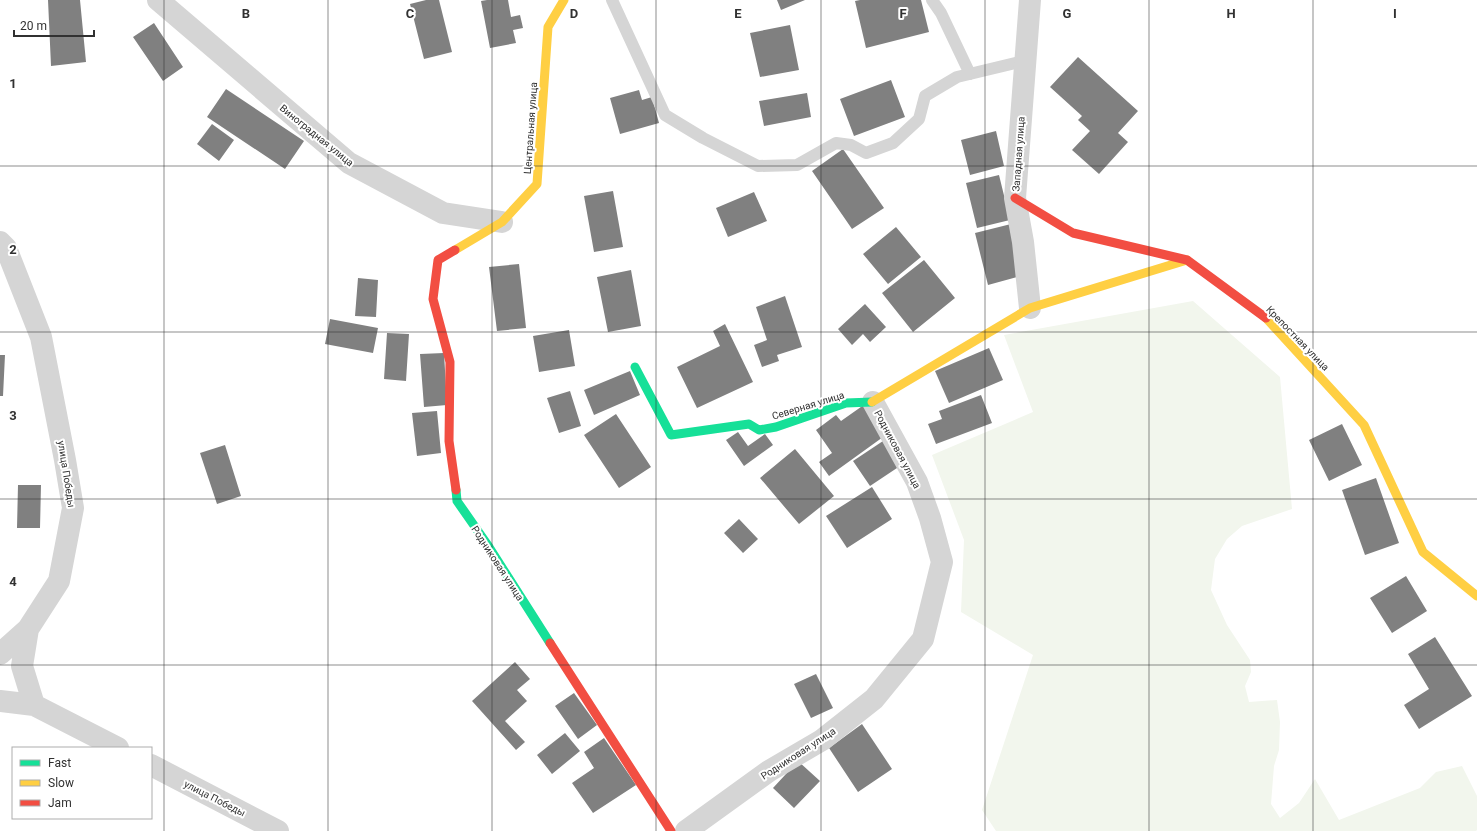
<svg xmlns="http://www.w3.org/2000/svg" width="1477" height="831" font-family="Roboto,sans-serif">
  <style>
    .green { fill: #f2f6ed }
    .building { fill: #808080 }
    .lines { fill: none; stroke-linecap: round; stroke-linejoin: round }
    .lane { stroke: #d5d5d5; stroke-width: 12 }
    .street { stroke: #d5d5d5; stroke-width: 22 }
    .fast { stroke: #16e098; stroke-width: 9 }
    .slow { stroke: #ffcf43; stroke-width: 9 }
    .jam { stroke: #f24e42; stroke-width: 9 }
    .grid { fill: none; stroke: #313131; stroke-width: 1; stroke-opacity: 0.55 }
    .labels { text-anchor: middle; stroke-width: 4; stroke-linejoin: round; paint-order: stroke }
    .street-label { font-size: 10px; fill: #313131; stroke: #fff }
    .grid-label { font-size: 13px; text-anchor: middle; font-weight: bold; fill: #313131; stroke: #fff; stroke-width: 4; stroke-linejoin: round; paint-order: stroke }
  </style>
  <rect width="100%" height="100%" fill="#fff"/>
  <path class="green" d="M1193 301 1280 377 1292 509 1242 526 1227 539 1215 559 1211 590 1227 625 1250 660 1251 672 1245 686 1249 702 1277 700 1280 722 1279 750 1274 766 1271 804 1280 818 1299 803 1315 779 1339 820 1420 788 1436 772 1462 766 1477 796V830L1476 831H996L982 810 1033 655 961 612 964 540 932 455 1033 412 1004 335Z"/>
  <path class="building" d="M48 0H80L86 62 51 66Z
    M426 0H439L452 52 424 59 410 4Z
    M487 0H508L511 17 520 15 523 28 513 30 516 43 490 48 481 1Z
    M777 0H805L781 10Z
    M860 0H921L929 32 866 48 855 1Z
    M154 23 183 67 163 81 133 37Z
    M790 25 799 70 760 77 750 33Z
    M1078 57 1138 111 1118 133 1128 142 1099 174 1072 150 1090 131 1078 120 1082 116 1050 87Z
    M891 80 905 117 854 136 840 99Z
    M226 89 304 141 285 169 207 117Z
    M639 90 642 100 652 97 659 123 620 134 610 98Z
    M807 93 811 117 764 126 759 101Z
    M212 124 234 140 219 161 197 144Z
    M996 131 1004 166 970 175 961 140Z
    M843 149 884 208 852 229 812 171Z
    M999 175 1010 220 977 228 966 183Z
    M613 191 623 247 594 252 584 196Z
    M754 192 767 221 728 237 716 208Z
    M1015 223 1028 274 988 285 975 233Z
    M896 227 921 257 888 284 863 254Z
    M924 260 955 298 913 332 882 293Z
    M519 264 526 328 497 331 489 267Z
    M631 270 641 326 608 332 597 277Z
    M358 278 378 280 376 317 355 316Z
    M785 296 802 347 777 355 779 361 762 367 754 345 767 340 756 307Z
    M865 304 886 327 870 342 863 334 852 345 838 329Z
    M330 319 378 328 373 353 325 344Z
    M725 324 753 382 697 408 677 367 720 346 713 331Z
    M569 330 575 366 539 372 533 336Z
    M387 333 409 334 406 381 384 379Z
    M989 348 1003 380 949 403 935 371Z
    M444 353 447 405 424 407 420 354Z
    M0 355H5L3 396H0Z
    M630 371 640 395 594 415 584 390Z
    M570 391 581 426 559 433 547 398Z
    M981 395 992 423 936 444 928 424 942 419 939 411Z
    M868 402 890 432 829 476 819 462 832 453 816 430 836 415 841 421Z
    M437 411 441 453 417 456 412 413Z
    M616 414 651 467 619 488 584 435Z
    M1342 424 1362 465 1329 481 1309 440Z
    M738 432 748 446 765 434 773 445 744 466 726 440Z
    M889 437 906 462 870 486 853 461Z
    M225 445 241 496 217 504 200 453Z
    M795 449 834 496 799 524 760 478Z
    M1376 478 1399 543 1365 555 1342 490Z
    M18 485H41L40 528H17Z
    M872 487 892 519 847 548 826 516Z
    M739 519 758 539 743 553 724 533Z
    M1406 576 1427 611 1392 633 1370 598Z
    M1435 637 1472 696 1419 729 1404 705 1429 689 1408 654Z
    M515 662 530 679 517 690 527 701 505 721 525 742 516 750 472 701Z
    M816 674 833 708 811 718 794 684Z
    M574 693 597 725 578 739 555 706Z
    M862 724 892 769 858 792 829 748Z
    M565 733 580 751 552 774 537 755Z
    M604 738 636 785 593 813 572 783 594 768 584 752Z
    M798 761 820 781 794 808 773 788Z"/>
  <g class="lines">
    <path class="lane" d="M612 0 665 115 703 138 758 166 797 165 836 143 851 145 866 153 893 143 919 119 925 96 957 77 1024 61
      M932 0 941 13 970 74"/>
    <path class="street" d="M158 0 349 163 443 213 502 222
      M0 242 6 248 41 337 65 460 73 508 59 581 28 629 22 666 34 705
      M1030 308 1023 242 1015 198 1030 0
      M0 654 28 629
      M0 701 34 705 118 748
      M151 765 278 831
      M686 831 769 771 822 740 874 699 923 639 942 562 930 518 917 482 873 402"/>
    <path class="fast" d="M635 367 671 435 749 424 759 430 776 427 846 403 872 402
      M456 490 457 501 487 544 550 643"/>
    <path class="slow" d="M455 250 502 222 537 184 548 27 564 0
      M1266 318 1364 425 1423 552 1477 596
      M872 402 1030 308 1187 260"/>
    <path class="jam" d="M1015 198 1073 233 1187 260 1266 318
      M455 250 438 260 433 299 450 362 449 441 456 490
      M550 643 671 831"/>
  </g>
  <path class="grid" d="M164 0V831M328 0V831M492 0V831M656 0V831M821 0V831M985 0V831M1149 0V831M1313 0V831M0 166H1477M0 332H1477M0 499H1477M0 665H1477"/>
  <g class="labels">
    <g class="street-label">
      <text transform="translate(530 128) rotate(-86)" y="4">Центральная улица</text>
      <text transform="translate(317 135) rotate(39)" y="4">Виноградная улица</text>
      <text transform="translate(1018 154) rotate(-86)" y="4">Западная улица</text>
      <text transform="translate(1298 338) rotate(46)" y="4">Крепостная улица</text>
      <text transform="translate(808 405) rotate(-17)" y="4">Северная улица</text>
      <text transform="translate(898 449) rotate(62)" y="4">Родниковая улица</text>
      <text transform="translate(67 474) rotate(81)" y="4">улица Победы</text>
      <text transform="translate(498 563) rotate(57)" y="4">Родниковая улица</text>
      <text transform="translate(798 753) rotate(-33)" y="4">Родниковая улица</text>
      <text transform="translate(215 798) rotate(27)" y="4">улица Победы</text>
    </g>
  </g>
  <g class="grid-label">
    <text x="246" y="18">B</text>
    <text x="410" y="18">C</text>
    <text x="574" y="18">D</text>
    <text x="738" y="18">E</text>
    <text x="903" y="18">F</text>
    <text x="1067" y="18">G</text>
    <text x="1231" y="18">H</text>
    <text x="1395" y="18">I</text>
    <text x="13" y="88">1</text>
    <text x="13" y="254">2</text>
    <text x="13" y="420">3</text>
    <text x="13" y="586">4</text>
  </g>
  <rect x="12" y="747" width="140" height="72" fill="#ffffff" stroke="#adadad"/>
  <rect x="20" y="760" width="20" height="6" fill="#16e098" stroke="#adadad"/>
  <text x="48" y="767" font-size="12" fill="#313131">Fast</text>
  <rect x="20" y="780" width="20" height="6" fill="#ffcf43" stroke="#adadad"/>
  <text x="48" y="787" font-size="12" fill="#313131">Slow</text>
  <rect x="20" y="800" width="20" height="6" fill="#f24e42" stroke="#adadad"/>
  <text x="48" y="807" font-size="12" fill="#313131">Jam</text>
  <path d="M14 30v6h80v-6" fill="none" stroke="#313131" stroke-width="2"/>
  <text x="20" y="30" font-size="12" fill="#313131" stroke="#ffffff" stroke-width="3" paint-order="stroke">20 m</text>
</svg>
